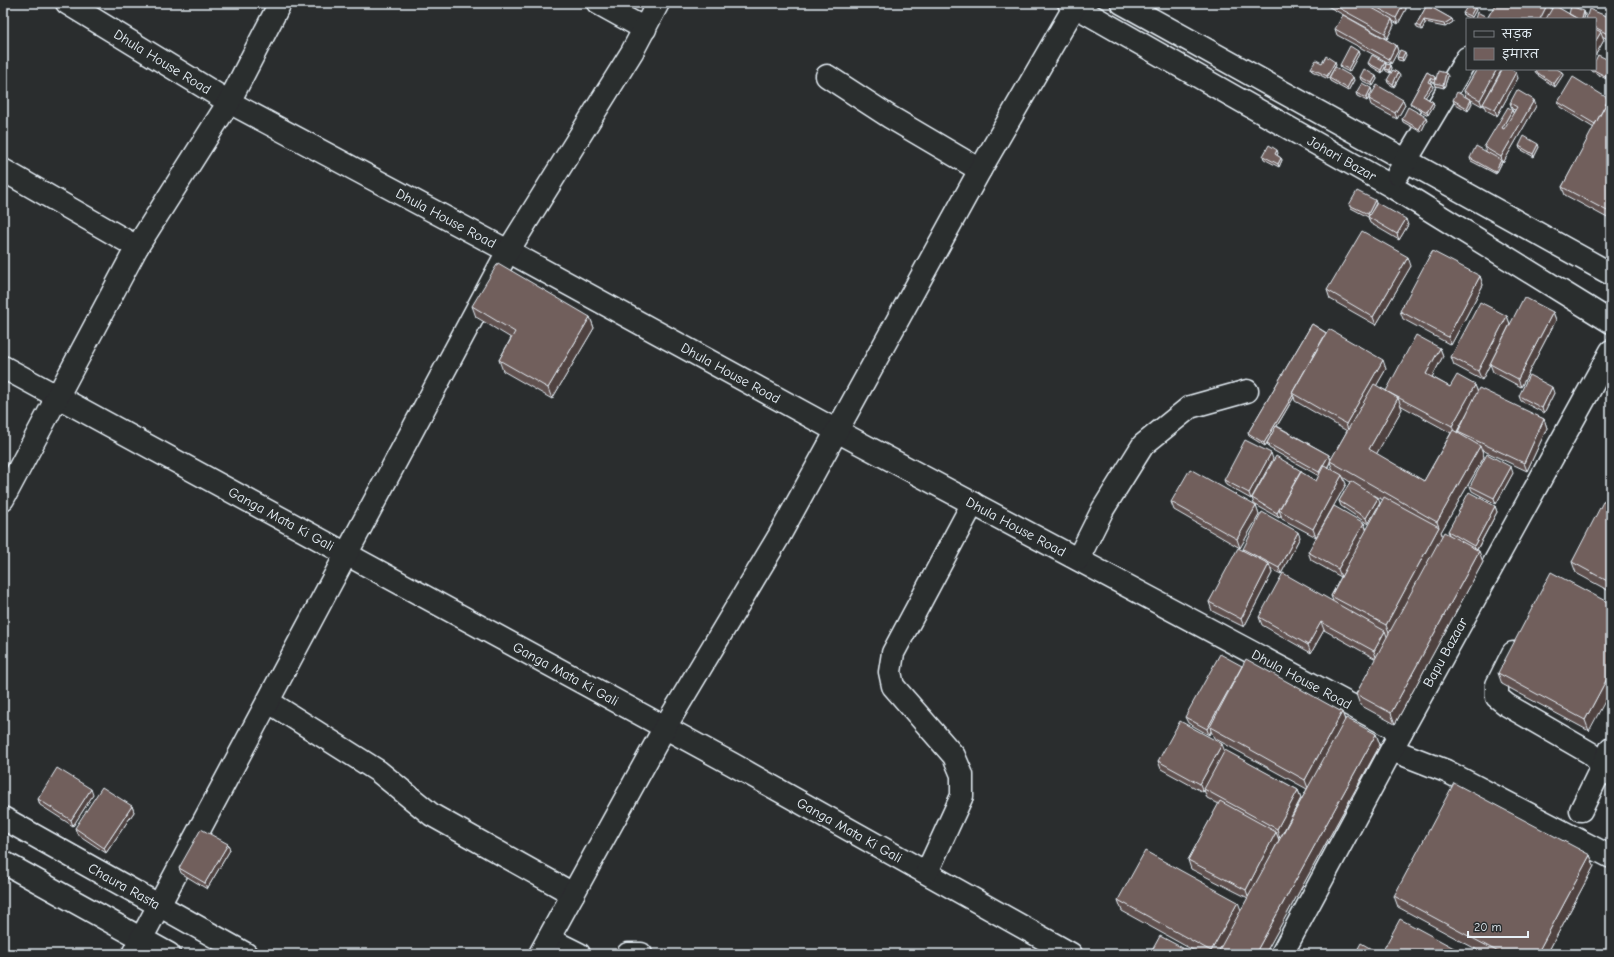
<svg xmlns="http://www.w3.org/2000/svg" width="1614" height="957" font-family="'Comic Neue','Playpen Sans Deva',sans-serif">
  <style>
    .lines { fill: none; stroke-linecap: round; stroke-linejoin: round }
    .minor-casing { stroke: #e8f1f8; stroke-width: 25 }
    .minor { stroke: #2a2d2e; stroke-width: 22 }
    .wall { fill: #61514f; stroke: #e8f1f8; fill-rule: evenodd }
    .shaded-wall { fill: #4f4240; stroke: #e8f1f8 }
    .building { fill: #715e5c; stroke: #e8f1f8 }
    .labels { text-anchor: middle; stroke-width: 4; stroke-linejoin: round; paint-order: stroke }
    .street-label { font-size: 14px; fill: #e8f1f8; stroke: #2a2d2e }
  </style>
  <rect width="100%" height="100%" fill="#2a2d2e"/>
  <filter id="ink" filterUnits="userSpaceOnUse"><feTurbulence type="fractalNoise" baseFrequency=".025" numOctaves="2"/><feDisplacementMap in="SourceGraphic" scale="8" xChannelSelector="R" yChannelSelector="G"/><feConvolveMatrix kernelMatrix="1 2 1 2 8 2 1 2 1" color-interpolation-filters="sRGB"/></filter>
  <g filter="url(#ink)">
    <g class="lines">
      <defs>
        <g id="minor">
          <path id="s1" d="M67 3 229 102 508 251 837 431 1401 732"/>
          <path d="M598 3 645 29"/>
          <path id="s2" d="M1069 3 1391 186 1611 322"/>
          <path d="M1122 3 1611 274"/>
          <path d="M827 76 890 117 980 170"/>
          <path d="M3 170 137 247"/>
          <path d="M1398 174 1467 58"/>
          <path id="s3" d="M3 367 732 764 1071 954"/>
          <path d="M3 499 137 247 229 102 280 3"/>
          <path d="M1078 559 1103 509 1143 445 1190 407 1247 391"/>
          <path d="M1513 653 1497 685V697L1507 705 1590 753C1599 760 1602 768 1611 774"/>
          <path d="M269 702 378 771 432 815 573 894"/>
          <path d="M1392 750 1446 771 1611 857"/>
          <path d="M1581 810 1611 748"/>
          <path id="s4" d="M3 818 246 954"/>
          <path d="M3 862 169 954"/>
          <path d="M927 872 962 796V775L954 756 893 686 890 672 893 653 973 503"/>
          <path d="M549 939 579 954"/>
          <path d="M133 954 508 251 632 52 658 3"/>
          <path d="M540 954 665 727 778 538 980 170 1075 6"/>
          <path d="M628 954H641"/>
          <path id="s5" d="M1282 954 1401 732 1611 351"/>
        </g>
      </defs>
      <use href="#minor" class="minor-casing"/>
      <use href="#minor" class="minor"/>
    </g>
    <path class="wall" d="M1322 3H1404L1406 9 1398 24 1393 21 1394 25 1387 39Z
      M1456 3H1468L1465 8Z
      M1496 3H1559L1557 7 1569 14H1585L1584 19H1489L1488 17ZM1550 4 1553 6 1551 10Z
      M1427 5 1452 19 1453 22 1445 27 1425 23 1422 30 1417 28 1416 25Z
      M1475 7 1476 10 1471 19 1464 16 1463 13Z
      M1611 18V41L1602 36 1604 40 1595 56V19Z
      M1335 29 1396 45 1398 51 1391 64 1337 35Z
      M1358 51 1359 54 1349 72 1341 68 1340 65Z
      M1406 55 1403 61 1398 60 1397 57Z
      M1598 55 1606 79 1592 71 1591 69H1595Z
      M1385 62 1386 64 1391 65 1392 68 1390 73 1386 71 1385 69V67L1382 73 1369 65 1368 63Z
      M1322 63 1336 65 1328 79 1312 71 1311 68Z
      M1477 69H1502L1482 106 1466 97 1464 91Z
      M1535 71 1562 72 1563 75 1555 87 1536 74Z
      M1427 72 1435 77 1436 80 1448 76 1444 88 1436 86 1435 83 1431 81 1430 83 1432 84 1433 87 1425 97 1433 102 1434 105 1428 115 1411 105 1410 103Z
      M1398 73 1400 76 1394 87 1388 83 1387 80Z
      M1376 76 1377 79 1373 86 1361 80 1360 77Z
      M1329 78 1354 80 1348 91 1330 81Z
      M1518 78 1497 116 1486 110 1483 104Z
      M1372 91 1367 101 1357 96 1356 93Z
      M1369 99 1403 100 1405 105 1397 119 1371 105Z
      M1609 99H1611V220L1565 195 1562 187 1594 128 1560 107 1558 102Z
      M1453 100 1472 103 1468 111 1454 103Z
      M1510 103 1536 106 1503 163 1502 162 1496 174 1471 161 1470 158 1486 151 1484 147 1512 110 1513 113 1515 110 1512 109Z
      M1402 119 1427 120 1421 132 1403 122Z
      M1519 146 1539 147 1534 157 1520 149Z
      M1278 153 1277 155 1281 158 1282 160 1279 167 1264 159 1263 156Z
      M1376 203 1408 225 1399 240 1370 223 1368 217 1351 208 1349 205Z
      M1411 266 1376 325 1330 299 1327 290Z
      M1480 276 1483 285 1451 345 1403 319 1400 311Z
      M472 306 590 317 594 328 552 399 503 371 499 360 511 338 476 317Z
      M1553 312 1556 320 1521 387 1493 372 1490 364 1482 380 1454 365 1451 357 1507 316 1510 324Z
      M1312 324 1386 369 1376 386 1387 391 1440 348 1443 356 1432 377 1450 387 1475 385 1477 391 1544 419 1547 428 1527 471 1482 450 1484 457 1441 532 1442 536 1449 535 1448 531 1495 506 1497 512 1477 550 1483 562 1395 724 1360 705 1356 694 1376 659 1324 630 1311 653 1262 625 1259 617 1333 601 1331 596 1341 577 1311 560 1308 552 1364 523 1367 530 1383 500 1374 495 1380 503 1368 524 1341 506 1339 501 1350 482 1343 477 1346 484 1316 537 1282 519 1281 515 1279 518 1254 504 1252 498 1251 499 1226 485 1224 480 1273 459 1252 498 1302 473 1316 481 1319 476 1269 448 1267 443 1265 446 1249 436 1248 433ZM1294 397 1295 401 1347 431 1331 460 1329 455 1277 426ZM1400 405 1451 433 1424 481 1376 454 1402 409ZM1467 414 1458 432 1459 434 1457 432ZM1330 462 1333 470 1328 467Z
      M1554 393 1544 413 1521 401 1519 396Z
      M1513 473 1496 504 1472 491 1470 486Z
      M1171 502 1256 506 1259 515 1240 548 1174 510Z
      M1611 503V592L1576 573 1572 562Z
      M1300 537 1281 574 1271 569 1272 573 1244 627 1212 611 1209 602 1243 551V549Z
      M1611 604 1589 731 1502 684 1498 673Z
      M1242 666V667L1342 712 1345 720 1376 734 1380 745 1265 954H1200L1122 911 1118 900 1241 910 1248 898 1191 869 1188 860 1219 804 1207 798 1204 790 1203 792 1161 769 1158 761 1225 751 1298 790 1301 798 1280 838 1278 837 1279 840 1267 864 1307 789 1214 738 1211 731 1209 735 1188 723 1185 717Z
      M93 795 73 826 40 805 38 799Z
      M132 806 134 812 106 853 77 834 75 828Z
      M228 844 230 850 207 889 181 873 179 868Z
      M1590 855 1594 866 1547 954H1485L1398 907 1394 896Z"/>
    <path class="shaded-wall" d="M1404 3 1406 9 1398 24 1396 18Z
      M1463 3H1468L1465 8Z
      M1548 3H1549L1552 11 1547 19H1540Z
      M1557 3H1559L1557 8 1556 5Z
      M1475 7 1476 10 1471 19 1470 16Z
      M1584 11 1585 14 1584 19H1582Z
      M1392 19 1394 25 1387 39 1385 33Z
      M1452 19 1453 22 1445 27 1444 24Z
      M1424 20 1425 23 1422 30 1420 27Z
      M1601 32 1604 40 1595 56V42Z
      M1396 45 1398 51 1391 64 1389 59Z
      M1358 51 1359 54 1349 72 1348 69Z
      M1405 52 1406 55 1403 61 1402 58Z
      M1335 62 1336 65 1328 79 1327 76Z
      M1385 62 1386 65 1382 73 1381 70Z
      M1611 64V68L1606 79 1605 76Z
      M1391 65 1392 68 1390 73 1389 70Z
      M1497 69H1502L1482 106 1480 100Z
      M1516 72 1518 78 1497 116 1495 110Z
      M1562 72 1563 75 1555 87 1554 84Z
      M1398 73 1400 76 1394 87 1393 84Z
      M1446 73 1448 76 1444 88 1443 85Z
      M1376 76 1377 79 1373 86 1372 83Z
      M1353 77 1354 80 1348 91 1347 88Z
      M1430 78 1431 81 1429 85 1428 82Z
      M1432 84 1433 87 1424 99 1423 96Z
      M1371 88 1372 91 1367 101 1366 98Z
      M1403 100 1405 105 1397 119 1395 113Z
      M1471 100 1472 103 1468 111 1467 108Z
      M1534 100 1536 106 1503 163 1501 157Z
      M1433 102 1434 105 1428 115 1427 112Z
      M1512 110 1514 115 1504 133 1502 128Z
      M1426 117 1427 120 1421 132 1419 129Z
      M1538 144 1539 147 1534 157 1533 154Z
      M1277 150 1278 153 1276 157 1275 154Z
      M1281 158 1282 160 1279 167 1278 164Z
      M1501 160 1502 162 1496 174 1495 172Z
      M1375 200 1376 203 1369 217 1368 214Z
      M1611 207V218L1609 212Z
      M1406 219 1408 225 1399 240 1397 234Z
      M1408 257 1411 266 1376 325 1373 317Z
      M1480 276 1483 285 1451 345 1448 337Z
      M1553 312 1556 320 1521 387 1518 379Z
      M1507 316 1510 324 1482 380 1478 371Z
      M590 317 594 328 552 399 548 388Z
      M1440 348 1443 356 1429 383 1426 374Z
      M1383 360 1386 369 1349 433 1346 424Z
      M1475 385 1478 393 1455 435 1452 426Z
      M1552 387 1554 393 1544 413 1542 408Z
      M1293 395 1294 397 1265 446 1264 443Z
      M1398 398 1402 409 1373 460 1369 449Z
      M1544 419 1547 428 1527 471 1524 463Z
      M1480 446 1484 457 1441 532 1443 538 1390 636 1386 625 1439 527 1437 522Z
      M1271 453 1273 459 1251 499 1249 493Z
      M1329 455 1331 461H1330V462L1322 478 1319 472Z
      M1511 467 1513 473 1496 504 1494 498Z
      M1301 471 1303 476 1279 510 1281 515 1279 518 1277 513Z
      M1342 475 1346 484 1316 537 1313 529Z
      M1378 498 1380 503 1368 524 1366 518Z
      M1256 506 1259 515 1240 548 1237 539Z
      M1495 506 1497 512 1476 551 1474 546Z
      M1364 523 1367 532 1341 577 1338 569Z
      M1298 532 1300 537 1281 574 1279 568Z
      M1479 551 1483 562 1395 724 1391 713Z
      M1269 564 1272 573 1244 627 1241 619Z
      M1321 622 1324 630 1311 653 1308 645Z
      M1385 631 1388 639 1377 660 1374 651Z
      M1242 666 1244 671 1210 727 1211 731 1209 735 1207 729Z
      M1611 671V690L1589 731 1585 720Z
      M1342 712 1346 723 1309 791 1305 780Z
      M1376 734 1380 745 1265 954H1255Z
      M1222 744 1225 752 1203 792 1200 784Z
      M91 789 93 795 73 826 71 820Z
      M1298 790 1301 798 1280 838 1277 829Z
      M132 806 134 812 106 853 104 848Z
      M1276 832 1279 840 1249 899 1246 890Z
      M228 844 230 850 207 889 205 883Z
      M1590 855 1594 866 1547 954H1537Z
      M1238 902 1242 913 1219 954H1212L1211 951Z"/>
    <path class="building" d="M1330 3H1363L1392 19 1385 33Z
      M1369 3H1404L1396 18Z
      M1496 3H1548L1540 19H1492L1488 17Z
      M1551 3H1557L1556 5Z
      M1469 4 1475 7 1470 16 1463 13Z
      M1427 5 1452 19 1444 24 1424 20 1420 27 1416 25Z
      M1554 5 1578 19H1546Z
      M1571 6 1584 11 1582 19H1578L1569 14Z
      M1589 9 1611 18V28H1610L1609 31H1611V36L1595 27V19H1586Z
      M1477 12 1485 16 1484 19H1475Z
      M1343 15 1396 45 1389 59 1335 29Z
      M1595 29 1601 32 1595 42Z
      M1350 46 1358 51 1348 69 1340 65Z
      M1400 50 1405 52 1402 58 1397 57Z
      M1372 55 1385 62 1381 70 1368 63Z
      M1598 55 1611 61V64L1605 76 1592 69H1595V61Z
      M1326 56 1335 62 1327 76 1311 68 1316 60 1322 63Z
      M1386 64 1391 65 1389 70 1385 69Z
      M1335 67 1353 77 1347 88 1329 78Z
      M1364 69 1376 76 1372 83 1360 77Z
      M1477 69H1497L1480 100 1464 91Z
      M1503 69H1510L1516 72 1495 110 1483 104Z
      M1537 69H1557L1562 72 1554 84 1535 71Z
      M1393 70 1398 73 1393 84 1387 80Z
      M1438 71 1446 73 1443 85 1435 83Z
      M1427 72 1435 77 1434 80 1430 78 1428 82 1432 84 1423 96 1433 102 1427 112 1410 103Z
      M1573 77 1609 99 1595 124 1558 102Z
      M1362 83 1371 88 1366 98 1356 93Z
      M1377 85 1403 100 1395 113 1369 99Z
      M1517 90 1534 100 1501 157 1484 147 1508 107 1512 110 1502 128 1504 129 1517 107 1510 103Z
      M1457 92 1471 100 1467 108 1453 100Z
      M1609 98 1611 99V207L1609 212 1562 187Z
      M1408 107 1426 117 1419 129 1402 119Z
      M1524 136 1538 144 1533 154 1519 146Z
      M1269 145 1277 150 1275 154 1281 158 1278 164 1263 156Z
      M1476 146 1501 160 1495 172 1470 158Z
      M1357 191 1375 200 1368 214 1349 205Z
      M1377 203 1406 219 1397 234 1368 217Z
      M1362 231 1408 257 1373 317 1327 290Z
      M1432 251 1480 276 1448 337 1400 311Z
      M498 263 590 317 548 388 499 360 515 332 472 306Z
      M1524 297 1553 312 1518 379 1490 364Z
      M1480 302 1507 316 1478 371 1451 357Z
      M1312 324 1326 333 1292 393 1293 395 1264 443 1248 433Z
      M1329 329 1383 360 1346 424 1292 393Z
      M1416 335 1440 348 1426 374 1450 387 1457 375 1475 385 1452 426 1386 391Z
      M1529 375 1552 387 1542 408 1519 396Z
      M1374 384 1398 398 1369 449 1424 481 1453 430 1480 446 1437 522 1330 461Z
      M1479 388 1544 419 1524 463 1458 432Z
      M1276 426 1329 455 1319 472 1267 443Z
      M1245 440 1271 453 1249 493 1224 480Z
      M1487 454 1511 467 1494 498 1470 486Z
      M1276 456 1301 471 1277 513 1252 498Z
      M1324 465 1342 475 1313 529 1279 510 1301 472 1316 481Z
      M1190 469 1256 506 1237 539 1171 502Z
      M1351 481 1378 498 1366 518 1339 501Z
      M1469 492 1495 506 1474 546 1448 531Z
      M1384 497 1439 527 1386 625 1331 596Z
      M1604 500 1611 503V583L1572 562Z
      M1334 506 1364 523 1338 569 1308 552Z
      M1262 512 1298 532 1279 568 1243 549Z
      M1444 532 1479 551 1391 713 1356 694Z
      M1238 548 1269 564 1241 619 1209 602Z
      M1551 572 1611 604V671L1585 720 1498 673Z
      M1283 573 1385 631 1374 651 1321 622 1308 645 1259 617Z
      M1220 654 1242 666 1207 729 1185 717Z
      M1246 659 1342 712 1305 780 1210 727Z
      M1346 718 1376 734 1255 954H1217Z
      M1180 721 1222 744 1200 784 1158 761Z
      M1225 750 1298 790 1277 829 1204 789Z
      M57 768 91 789 71 820 38 799Z
      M1454 783 1590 855 1537 954H1502L1394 896Z
      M102 787 132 806 104 848 75 828Z
      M1220 801 1276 832 1246 890 1188 860Z
      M201 829 228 844 205 883 179 868Z
      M1145 851 1238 902 1211 951 1118 900Z
      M1400 919 1465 954H1381Z
      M1160 936 1194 954H1150Z
      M1361 943 1380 954H1355Z"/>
  </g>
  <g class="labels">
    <g class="street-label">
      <text dy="5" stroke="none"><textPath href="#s1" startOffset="112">Dhula House Road</textPath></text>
      <text dy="5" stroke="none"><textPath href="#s2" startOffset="314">Johari Bazar</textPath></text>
      <text dy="5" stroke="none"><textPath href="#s1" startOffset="436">Dhula House Road</textPath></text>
      <text dy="5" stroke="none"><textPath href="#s1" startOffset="760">Dhula House Road</textPath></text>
      <text dy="5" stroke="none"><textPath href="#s3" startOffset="317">Ganga Mata Ki Gali</textPath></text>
      <text dy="5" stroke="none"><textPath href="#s1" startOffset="1084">Dhula House Road</textPath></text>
      <text dy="5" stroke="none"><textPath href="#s5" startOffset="343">Bapu Bazaar</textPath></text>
      <text dy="5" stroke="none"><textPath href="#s3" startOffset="641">Ganga Mata Ki Gali</textPath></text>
      <text dy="5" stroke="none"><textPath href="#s1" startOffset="1408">Dhula House Road</textPath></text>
      <text dy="5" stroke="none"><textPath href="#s3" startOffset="965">Ganga Mata Ki Gali</textPath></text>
      <text dy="5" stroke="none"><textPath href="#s4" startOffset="139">Chaura Rasta</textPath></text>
    </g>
  </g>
  <rect width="1614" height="957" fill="none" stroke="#2a2d2e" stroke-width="16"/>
  <rect x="8" y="8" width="1598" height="941" fill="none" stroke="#e8f1f8" stroke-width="1.5" filter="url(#ink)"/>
  <rect x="1466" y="18" width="130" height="52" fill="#2a2d2e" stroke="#767b7f"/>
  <rect x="1474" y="31" width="20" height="6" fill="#2a2d2e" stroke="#767b7f"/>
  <text x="1502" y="38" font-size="12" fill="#e8f1f8">सड़क</text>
  <rect x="1474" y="48" width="20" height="12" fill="#715e5c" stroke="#767b7f"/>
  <text x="1502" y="58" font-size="12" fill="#e8f1f8">इमारत</text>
  <path d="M1468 931v6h60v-6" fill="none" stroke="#e8f1f8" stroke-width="2"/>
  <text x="1474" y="931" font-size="12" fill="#e8f1f8" stroke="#2a2d2e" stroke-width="3" paint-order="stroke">20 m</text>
</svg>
